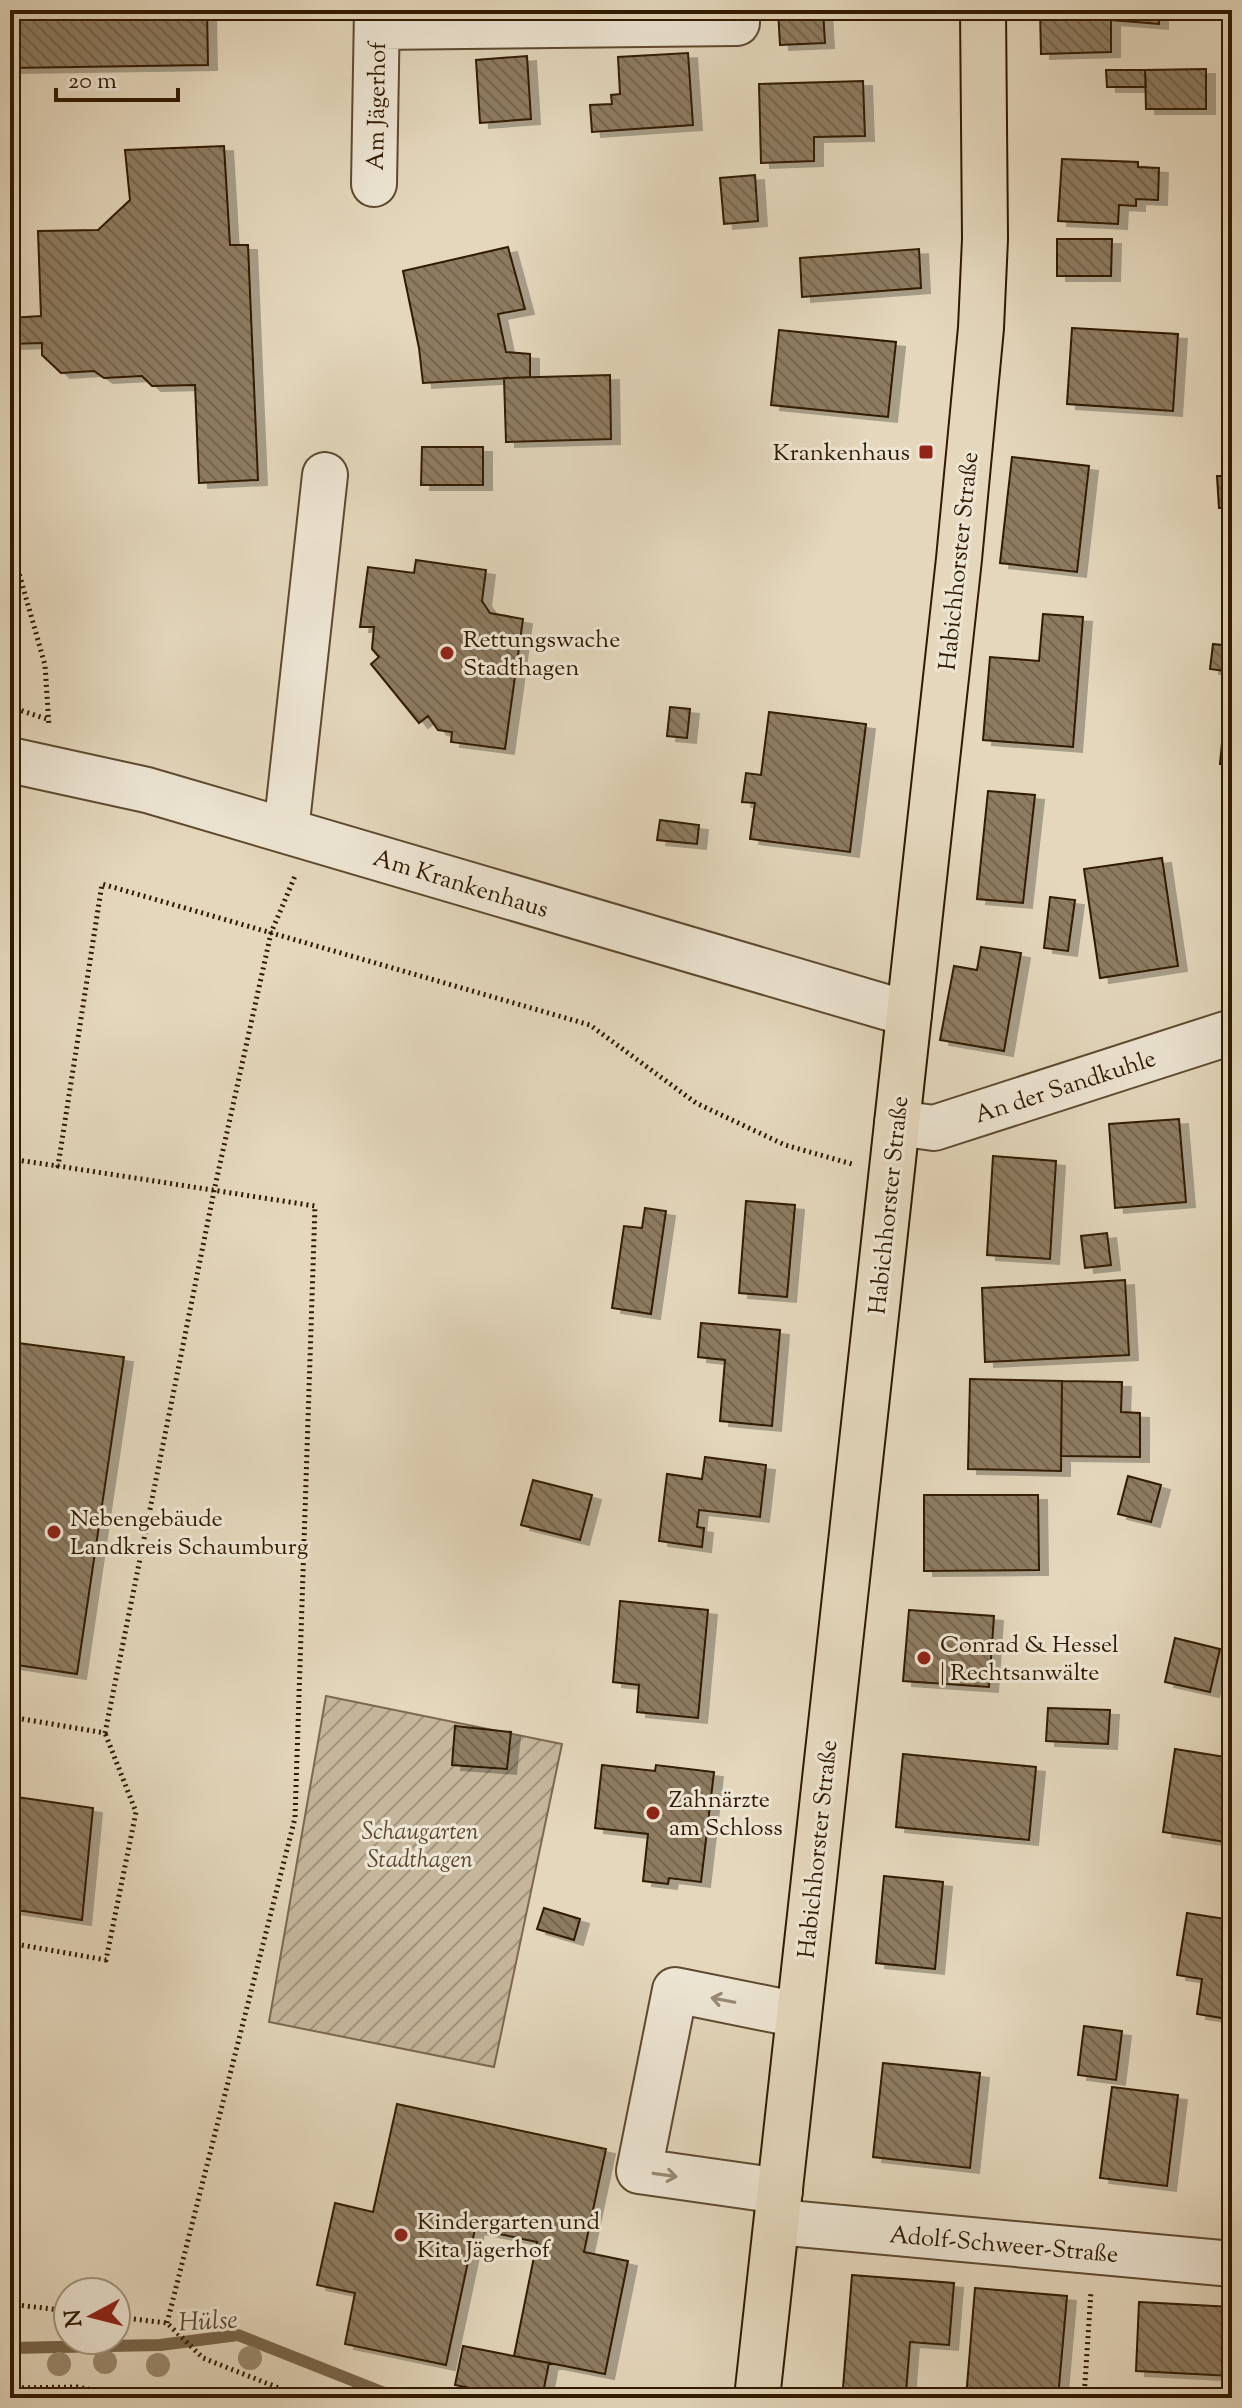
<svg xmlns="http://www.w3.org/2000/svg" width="1242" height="2408" font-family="'Sorts Mill Goudy',serif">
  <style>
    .garden { fill: url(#garden-furrows); stroke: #7c684e; stroke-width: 2 }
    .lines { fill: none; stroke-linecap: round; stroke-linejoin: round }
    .stream { stroke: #78654a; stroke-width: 12 }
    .building { fill: url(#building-back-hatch); stroke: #311a00; stroke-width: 2; filter: url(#shadow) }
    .minor-casing { stroke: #5e492f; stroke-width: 48 }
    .major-casing { stroke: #311a00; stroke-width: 48 }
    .path { stroke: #311a00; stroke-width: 5; stroke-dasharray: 2 4; stroke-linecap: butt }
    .minor { stroke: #ede5d3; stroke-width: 44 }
    .major { stroke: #e4d7bc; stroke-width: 44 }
    .tree { fill: #9a896e }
    .oneway { stroke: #988a74 }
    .poi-dot { fill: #8f2418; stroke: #ede5d3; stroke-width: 3 }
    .labels { text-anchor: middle; stroke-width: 6; stroke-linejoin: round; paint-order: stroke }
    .street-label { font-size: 24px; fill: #311a00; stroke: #ede5d3 }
    .poi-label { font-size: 24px; fill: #311a00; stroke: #ede5d3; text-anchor: start }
    .park-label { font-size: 24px; font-style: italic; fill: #5e492f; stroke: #ede5d3 }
    .water-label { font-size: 26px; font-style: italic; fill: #5a462b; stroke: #ede5d3 }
  </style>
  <defs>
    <pattern id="garden-furrows" width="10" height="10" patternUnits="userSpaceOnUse" patternTransform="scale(2)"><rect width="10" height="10" fill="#c6b79c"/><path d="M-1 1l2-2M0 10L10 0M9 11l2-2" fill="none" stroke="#a1947d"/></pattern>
    <pattern id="building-back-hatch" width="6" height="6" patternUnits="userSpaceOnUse" patternTransform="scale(2)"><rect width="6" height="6" fill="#8e7c62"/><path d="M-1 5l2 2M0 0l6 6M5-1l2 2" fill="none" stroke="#75654e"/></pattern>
    <filter id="shadow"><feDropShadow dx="9" dy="5" stdDeviation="0" flood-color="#0004"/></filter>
  </defs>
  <rect width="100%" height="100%" fill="#e4d7bc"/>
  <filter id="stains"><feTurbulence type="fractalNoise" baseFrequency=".0025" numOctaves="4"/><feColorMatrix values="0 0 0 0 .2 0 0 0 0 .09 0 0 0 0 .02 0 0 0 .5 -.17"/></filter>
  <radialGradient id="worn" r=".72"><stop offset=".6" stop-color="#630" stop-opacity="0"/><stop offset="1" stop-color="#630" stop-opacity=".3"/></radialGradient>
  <path class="garden" d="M326 1696 562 1744 494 2067 269 2022Z"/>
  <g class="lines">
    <path class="stream" d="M10 2348 160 2345 238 2335 397 2398"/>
  </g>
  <path class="building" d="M10 10H207L208 65 10 68Z
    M778 10H823L825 43 780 45Z
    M1040 10H1111V52L1041 54Z
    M1111 10H1159V24L1111 20Z
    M688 53 693 125 592 132 590 105 612 104 611 95 620 94 618 57Z
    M527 56 531 119 480 123 476 60Z
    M1206 69V109H1146L1145 70Z
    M1106 70H1145L1146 87H1107Z
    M863 81 865 136 814 137V161L761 163 759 84Z
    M224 146 230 245H248L258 480 199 483 195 385 152 386 142 376 104 378 94 371 61 373 42 355V343L10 344V318L41 316 38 231 98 230 130 200 125 150Z
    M1062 159 1138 162V167L1159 168 1158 200 1136 199V206L1119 205 1118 224 1058 221Z
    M755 175 758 221 724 224 720 178Z
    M1057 239H1112L1111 276H1057Z
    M508 247 525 309 498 314 506 352 530 354V377L423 383 419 348 403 271Z
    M919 249 921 288 802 297 800 258Z
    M1072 328 1178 334 1173 411 1067 404Z
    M779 330 896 342 888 417 771 405Z
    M610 375 611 439 506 442 504 378Z
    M422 447H483V485H421Z
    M1012 457 1089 466 1077 572 1000 563Z
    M1217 476H1232V507L1219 508Z
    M416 560 486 570 482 601 490 613 523 619 505 749 451 742 452 732 438 730 428 716 419 723 371 664 379 657 372 649 374 627H360L368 567 414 573Z
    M1043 614 1083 617 1073 747 983 740 990 657 1039 661Z
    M1213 644 1232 646V672L1210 669Z
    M1228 681H1232V765L1220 764Z
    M670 707 690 709 687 738 667 736Z
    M769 712 866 724 850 852 750 839 755 803 742 802 746 773 761 775Z
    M988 791 1035 795 1023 903 977 899Z
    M660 820 699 825 697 844 657 840Z
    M1162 858 1178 966 1100 978 1084 869Z
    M1232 874V905L1228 875Z
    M1050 897 1075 900 1068 951 1044 948Z
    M981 947 1021 953 1004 1051 940 1040 954 966 977 970Z
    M1179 1119 1186 1202 1115 1208 1109 1124Z
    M993 1156 1056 1161 1050 1259 987 1255Z
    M746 1201 795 1205 787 1297 739 1293Z
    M645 1208 666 1211 651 1314 612 1308 624 1226 642 1228Z
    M1107 1233 1111 1265 1085 1268 1081 1236Z
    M1125 1280 1129 1355 985 1362 982 1288Z
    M701 1323 780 1330 772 1426 720 1421 725 1360 698 1357Z
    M18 1343 124 1357 77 1674 10 1664V1399Z
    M970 1379 1062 1381 1061 1471 968 1469Z
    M1062 1381 1122 1382 1121 1412 1140 1413V1457L1061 1456Z
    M705 1457 766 1465 760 1517 699 1510 697 1527 704 1528 702 1547 659 1541 667 1474 702 1479Z
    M1128 1476 1161 1485 1151 1522 1118 1514Z
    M533 1480 592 1495 580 1540 521 1525Z
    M924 1495H1038L1039 1570 924 1571Z
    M620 1601 708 1610 698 1718 637 1712 639 1685 613 1682Z
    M909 1610 994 1616 989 1687 903 1681Z
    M1175 1638 1220 1649 1210 1692 1165 1682Z
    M1048 1708 1110 1710 1108 1744 1046 1741Z
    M455 1726 511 1732 507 1769 452 1765Z
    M1175 1749 1232 1758V1843L1163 1832Z
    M903 1754 1036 1767 1029 1840 896 1827Z
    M602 1765 655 1771 656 1765 714 1772 701 1882 669 1878 668 1884 643 1881 648 1834 595 1828Z
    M10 1796 93 1808 82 1920 10 1909Z
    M884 1876 943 1882 935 1969 876 1963Z
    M544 1908 580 1919 574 1940 537 1929Z
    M1187 1913 1232 1920V1993L1228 2019 1197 2014 1202 1979 1177 1975Z
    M1084 2026 1122 2031 1116 2080 1078 2075Z
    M883 2063 980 2073 970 2168 873 2157Z
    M1112 2087 1178 2095 1167 2186 1100 2178Z
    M397 2104 606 2149 584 2252 628 2261 605 2374 514 2356 537 2242 475 2229 446 2365 345 2344 355 2293 317 2285 335 2203 373 2212Z
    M852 2275 954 2283 949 2345 910 2342 906 2393 843 2388Z
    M975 2288 1067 2296 1058 2398H966Z
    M1139 2302 1232 2307V2376L1136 2371Z
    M463 2346 549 2363 542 2398H518L455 2385Z"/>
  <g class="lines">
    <defs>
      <path id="minor" d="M377 27 737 23V10
        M374 184 377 10
        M10 760 147 790 909 1014
        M286 831 325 475
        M897 1123 934 1128 1232 1032
        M780 2191 639 2171 675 1990 799 2015
        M777 2222 1232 2264"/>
      <path id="major" d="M757 2398 959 559 981 328 985 239 983 10"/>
    </defs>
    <use href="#minor" class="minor-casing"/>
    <use href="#major" class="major-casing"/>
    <path class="path" d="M11 449 17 566 45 665 49 726
      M10 707 50 720
      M10 1159 58 1166
      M22 1719 105 1733 214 1191 271 933 295 876
      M10 1943 106 1960 136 1812 105 1733
      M10 2304 68 2311
      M116 2317 167 2323 203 2358 304 2398
      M167 2323 295 1818 315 1206 58 1166 102 884 590 1025 696 1103 785 1145 852 1164
      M10 2388 77 2387 135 2398
      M1084 2398 1091 2291"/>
    <use href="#minor" class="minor"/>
    <use href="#major" class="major"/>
  </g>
  <g class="tree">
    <circle cx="250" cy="2358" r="12"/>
    <circle cx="105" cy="2362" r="12"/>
    <circle cx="59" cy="2364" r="12"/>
    <circle cx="158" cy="2365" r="12"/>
  </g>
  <defs><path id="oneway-shaft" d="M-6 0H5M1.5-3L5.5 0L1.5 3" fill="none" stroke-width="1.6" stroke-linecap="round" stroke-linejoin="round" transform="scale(2)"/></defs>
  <g class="oneway">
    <use href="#oneway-shaft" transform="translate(723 2000) rotate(-169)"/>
    <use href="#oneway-shaft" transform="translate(665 2175) rotate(8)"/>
  </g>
  <g class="poi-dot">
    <rect x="918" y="444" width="16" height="16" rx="4"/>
    <circle cx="447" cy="653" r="8"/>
    <circle cx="54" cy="1532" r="8"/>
    <circle cx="924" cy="1658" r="8"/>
    <circle cx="653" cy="1813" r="8"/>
    <circle cx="401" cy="2235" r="8"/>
  </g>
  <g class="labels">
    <g class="street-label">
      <text transform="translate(376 106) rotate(-89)" y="8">Am Jägerhof</text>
      <text transform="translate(958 561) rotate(-84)" y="8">Habichhorster Straße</text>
      <text transform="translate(461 883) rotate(17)" y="8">Am Krankenhaus</text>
      <text transform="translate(1065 1086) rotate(-18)" y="8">An der Sandkuhle</text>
      <text transform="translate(888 1205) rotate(-84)" y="8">Habichhorster Straße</text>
      <text transform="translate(817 1849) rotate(-84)" y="8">Habichhorster Straße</text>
      <text transform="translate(1004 2244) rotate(5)" y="8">Adolf-Schweer-Straße</text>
    </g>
    <g class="poi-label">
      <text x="910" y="460" text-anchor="end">Krankenhaus</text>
      <text x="463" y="647">Rettungswache<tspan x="463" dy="28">Stadthagen</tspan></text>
      <text x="70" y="1526">Nebengebäude<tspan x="70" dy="28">Landkreis Schaumburg</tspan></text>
      <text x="940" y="1652">Conrad &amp; Hessel<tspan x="940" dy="28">| Rechtsanwälte</tspan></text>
      <text x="669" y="1807">Zahnärzte<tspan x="669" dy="28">am Schloss</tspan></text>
      <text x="417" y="2229">Kindergarten und<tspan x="417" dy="28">Kita Jägerhof</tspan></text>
    </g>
    <g class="park-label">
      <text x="420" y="1839">Schaugarten<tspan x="420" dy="28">Stadthagen</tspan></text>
    </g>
    <g class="water-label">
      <text transform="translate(208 2320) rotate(-3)" y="9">Hülse</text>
    </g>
  </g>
  <rect width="1242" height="2408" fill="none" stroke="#e4d7bc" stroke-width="40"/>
  <rect x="12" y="12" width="1218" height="2384" fill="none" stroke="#311a00" stroke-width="4"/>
  <rect x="20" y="20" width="1202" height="2368" fill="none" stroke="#311a00" stroke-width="2"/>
  <g transform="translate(92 2316) rotate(263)"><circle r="38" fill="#ede5d3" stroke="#a2947f" stroke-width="2"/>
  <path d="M0-6L14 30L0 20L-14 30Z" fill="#8f2418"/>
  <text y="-12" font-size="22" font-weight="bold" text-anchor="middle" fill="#311a00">N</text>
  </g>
  <path d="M56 88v12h122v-12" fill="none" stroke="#311a00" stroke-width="4"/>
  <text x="68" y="88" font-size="24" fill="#311a00" stroke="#ede5d3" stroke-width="6" paint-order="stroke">20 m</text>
  <rect width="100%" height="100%" filter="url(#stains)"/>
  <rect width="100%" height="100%" fill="url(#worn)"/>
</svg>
